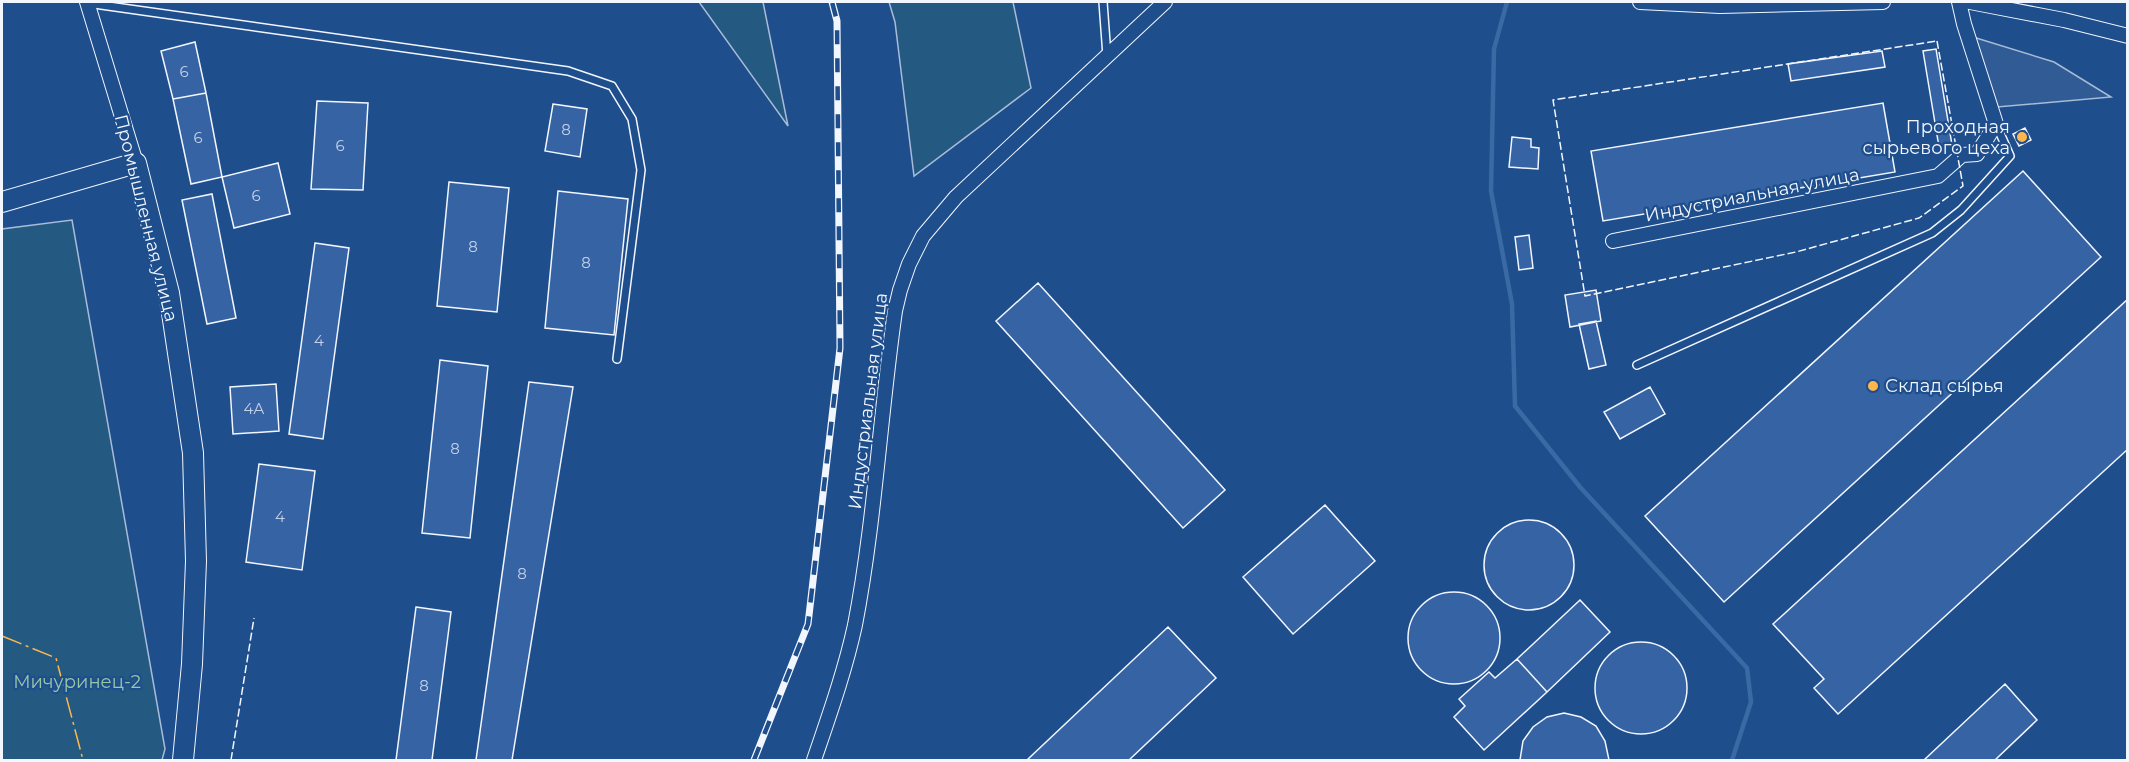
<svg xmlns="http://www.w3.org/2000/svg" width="2129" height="762" font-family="Montserrat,sans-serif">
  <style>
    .green { fill: #245a82; stroke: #a8bbd7; stroke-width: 1.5 }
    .parking { fill: #305b95; stroke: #a8bbd7; stroke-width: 1.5 }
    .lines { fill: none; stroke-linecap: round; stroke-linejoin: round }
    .stream { stroke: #3b69a3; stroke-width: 4.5 }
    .building { fill: #3563a3; stroke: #f2f6ff; stroke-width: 1.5 }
    .lane-casing { stroke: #f2f6ff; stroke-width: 10 }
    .street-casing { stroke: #f2f6ff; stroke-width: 16 }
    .secondary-casing { stroke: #f2f6ff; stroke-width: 22 }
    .lane { stroke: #1f4e8c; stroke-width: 7 }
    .street { stroke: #1f4e8c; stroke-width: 14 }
    .secondary { stroke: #1f4e8c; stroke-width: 20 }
    .rail-casing { stroke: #f2f6ff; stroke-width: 7 }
    .rail { stroke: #1f4e8c; stroke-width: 4.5; stroke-dasharray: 14; stroke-linecap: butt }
    .fence { stroke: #f2f6ff; stroke-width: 1.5; stroke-dasharray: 8 3; stroke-linecap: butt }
    .power { stroke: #ffb74d; stroke-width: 1.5; stroke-dasharray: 21 4.5 3 4.5; stroke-linecap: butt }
    .poi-dot { fill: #ffb74d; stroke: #1f4e8c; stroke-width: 2 }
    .labels { text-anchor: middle; stroke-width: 4.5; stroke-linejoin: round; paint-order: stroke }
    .number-label { font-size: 15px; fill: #c3d1e8 }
    .poi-label { font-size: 18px; fill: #f2f6ff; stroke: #1f4e8c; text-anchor: end }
    .street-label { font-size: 18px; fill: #f2f6ff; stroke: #1f4e8c }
    .park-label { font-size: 18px; fill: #97c8a6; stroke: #1f4e8c }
  </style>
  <rect width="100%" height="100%" fill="#1f4e8c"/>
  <path class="green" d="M699 2H763L788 126Z
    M889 2H1013L1031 88 914 176 895 22Z
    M72 220 165 749 162 760H2V229Z"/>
  <path class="parking" d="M1973 37 2054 62 2111 97 1997 107Z"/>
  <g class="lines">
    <path class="stream" d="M1507 2 1494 49 1491 191 1512 304 1515 406 1580 487 1747 668 1751 702 1732 760"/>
  </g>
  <path class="building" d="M195 42 206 93 173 99 161 51Z
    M1936 49 1952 145 1939 147 1923 51Z
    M1882 51 1885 67 1791 81 1788 64Z
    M206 93 222 177 191 184 173 99Z
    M317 101 368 103 363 190 311 189Z
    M1883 103 1895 172 1603 221 1591 151Z
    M553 104 587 109 580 157 545 151Z
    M2025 128 2031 140 2019 146 2013 134Z
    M1512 137 1531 139V147L1539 148 1538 169 1509 167Z
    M278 163 290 214 234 228 222 177Z
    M2023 171 2101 257 1724 602 1645 516Z
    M449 182 509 188 497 312 437 306Z
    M558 191 628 199 614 335 545 328Z
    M212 194 236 318 207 324 182 200Z
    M1529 235 1533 268 1519 270 1515 237Z
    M315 243 349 248 323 439 289 434Z
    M1038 283 1225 490 1183 528 996 321Z
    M1596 290 1601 321 1570 327 1565 295Z
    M2128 299V449L1838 714 1814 688 1824 679 1773 624Z
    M1596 321 1606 365 1589 369 1579 324Z
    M440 360 488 366 470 538 422 533Z
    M529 382 573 387 512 760H476Z
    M276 384 279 431 233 434 230 387Z
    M1650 387 1665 414 1620 439 1604 412Z
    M259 464 315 471 302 570 246 562Z
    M1325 505 1375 561 1293 634 1243 577Z
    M1484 565a45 45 0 1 1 90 0a45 45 0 1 1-90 0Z
    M1408 638a46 46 0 1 1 92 0a46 46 0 1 1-92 0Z
    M1580 600 1610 632 1547 692 1517 659Z
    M416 607 451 612 432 760H396Z
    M1168 627 1216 678 1129 760H1027Z
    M1595 688a46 46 0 1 1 92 0a46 46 0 1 1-92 0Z
    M1517 659 1547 692 1484 750 1454 717 1465 706 1459 699 1489 672 1495 678Z
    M2005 684 2037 720 1995 760H1924Z
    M1564 713 1581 717 1596 726 1605 741 1609 760H1520L1523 741 1533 727 1547 717Z"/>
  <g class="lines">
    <defs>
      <path id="lane" d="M1103 2 1107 56
        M87 3 568 71 612 86 632 119 641 170 617 359
        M1637 365 1932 233 1961 210 2010 156 1996 124"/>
      <path id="street" d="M87 2 136 163
        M1640 2 1720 6 1883 2
        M1970 2 2064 20 2128 36
        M1613 241 1938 176 1962 155 1977 154 1996 124 1964 24 1959 2
        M814 760C829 716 845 671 855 625 875 521 880 415 895 311L900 290 909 264 923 236 956 197 1165 2"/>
      <path id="secondary" d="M2 202 136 163 169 293 193 453 196 561 192 664 183 760"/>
    </defs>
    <use href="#lane" class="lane-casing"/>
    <use href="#street" class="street-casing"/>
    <use href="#secondary" class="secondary-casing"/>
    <use href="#lane" class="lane"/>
    <use href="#street" class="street"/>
    <use href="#secondary" class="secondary"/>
    <defs>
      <path id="rail" d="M754 760 808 624 840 348 837 21 832 2"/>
    </defs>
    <use href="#rail" class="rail-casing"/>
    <use href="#rail" class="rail"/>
    <path class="fence" d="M1937 41 1963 186 1919 218 1796 252 1585 296 1553 100Z
      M231 760 254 618"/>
    <path class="power" d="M2 636 56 658 83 760"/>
  </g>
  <g class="poi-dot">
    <circle cx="2022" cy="137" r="6"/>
    <circle cx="1873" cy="386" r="6"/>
  </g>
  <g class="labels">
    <g class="number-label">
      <text x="184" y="77">6</text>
      <text x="566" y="135">8</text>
      <text x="198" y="143">6</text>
      <text x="340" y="151">6</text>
      <text x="256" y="201">6</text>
      <text x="473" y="252">8</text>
      <text x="586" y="268">8</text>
      <text x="319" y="346">4</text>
      <text x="254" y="414">4А</text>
      <text x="455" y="454">8</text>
      <text x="280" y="522">4</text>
      <text x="522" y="579">8</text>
      <text x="424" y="691">8</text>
    </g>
    <g class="poi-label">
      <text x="2010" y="133">Проходная<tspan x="2010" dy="21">сырьевого цеха</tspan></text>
      <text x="1885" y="392" text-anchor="start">Склад сырья</text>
    </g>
    <g class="street-label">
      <text transform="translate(1752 195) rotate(-11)" y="6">Индустриальная улица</text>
      <text transform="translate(146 218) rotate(76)" y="6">Промышленная улица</text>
      <text transform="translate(868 401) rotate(-83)" y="6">Индустриальная улица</text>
    </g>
    <g class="park-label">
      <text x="77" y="688">Мичуринец-2</text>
    </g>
  </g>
  <rect width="2129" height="762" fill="none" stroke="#f2f6ff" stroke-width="6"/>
</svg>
